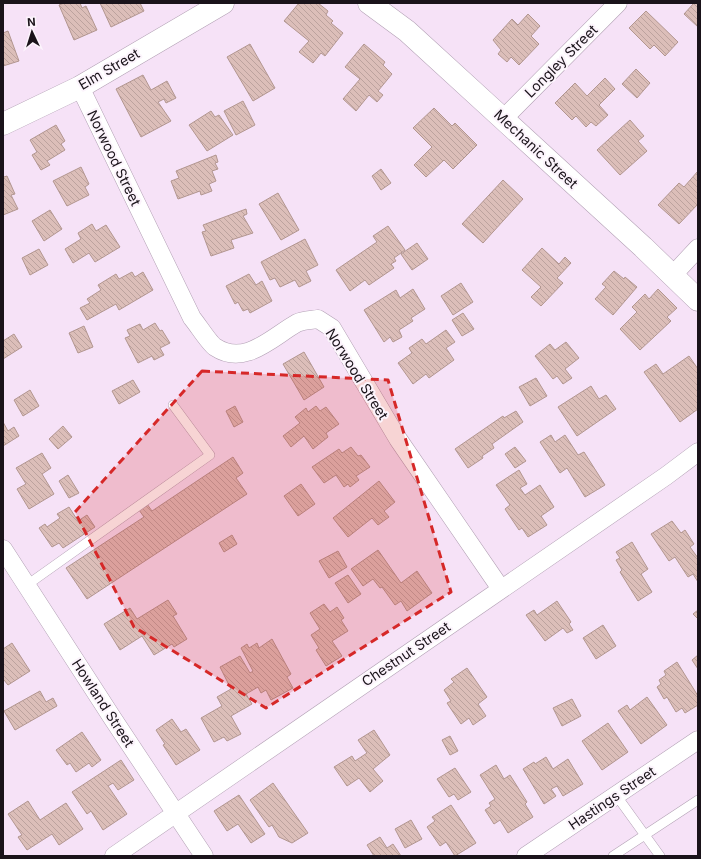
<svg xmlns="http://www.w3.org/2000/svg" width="701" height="859" font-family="Inter,sans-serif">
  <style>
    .building { fill: url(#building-back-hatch); stroke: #b29690 }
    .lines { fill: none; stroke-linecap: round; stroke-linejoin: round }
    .lane-casing { stroke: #b2a0b4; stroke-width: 10 }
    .street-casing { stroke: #b2a0b4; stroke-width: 19 }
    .secondary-casing { stroke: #b2a0b4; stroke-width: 23 }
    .lane { stroke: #fff; stroke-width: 9 }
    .street { stroke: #fff; stroke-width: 18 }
    .secondary { stroke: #fff; stroke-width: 22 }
    .marked { fill: #d62828; fill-opacity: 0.2; stroke: #d62828; stroke-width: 3; stroke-dasharray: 8 5; stroke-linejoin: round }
    .labels { text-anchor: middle; stroke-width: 4; stroke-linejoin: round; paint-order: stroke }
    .street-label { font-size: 14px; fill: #1a131a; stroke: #fcf4fc }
  </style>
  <defs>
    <pattern id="building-back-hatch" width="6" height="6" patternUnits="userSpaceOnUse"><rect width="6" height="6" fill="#dcbeb9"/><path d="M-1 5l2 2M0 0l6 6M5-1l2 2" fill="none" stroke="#bca29e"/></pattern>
  </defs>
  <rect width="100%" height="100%" fill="#f6e2f7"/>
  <path class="building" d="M64 3H80L82 8 86 6 97 30 74 40 59 5Z
    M100 3H140L144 11 111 27Z
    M299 3H318L328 11 326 15 333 21 331 23 343 33 325 56 321 53 313 63 299 52 309 41 284 21Z
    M694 3H698V27L684 14Z
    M646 11 678 42 665 56 654 45 650 49 629 28Z
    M528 14 540 26 531 36 539 44 519 65 511 57 507 62 498 54 501 50 493 40 512 19 518 25Z
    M8 31 19 61 3 66V33Z
    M250 44 275 88 253 101 227 57Z
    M364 44 385 62 383 65 392 74 378 91 383 95 377 102 369 95 356 111 343 99 360 79 345 67Z
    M636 69 650 83 637 98 622 84Z
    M143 75 151 90 167 81 176 98 166 103 164 99 158 102 171 121 141 137 116 89Z
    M605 78 615 89 599 105 608 115 596 126 591 122 586 127 576 116 572 120 555 103 575 83 587 96Z
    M243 101 255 125 236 135 224 111Z
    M434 108 452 126 455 123 477 145 453 169 444 160 426 177 414 165 432 147 413 128Z
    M211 111 215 117 219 115 233 135 207 151 189 125Z
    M630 120 644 136 638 141 647 151 620 175 597 150Z
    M56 125 65 141 61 144 65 150 47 161 50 165 41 170 32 155 37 152 30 140Z
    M216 155 218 162 215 163 218 169 212 171 216 181 209 184 212 191 201 195 200 191 178 199 171 181 179 178 176 171Z
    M81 167 89 184 85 187 89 195 67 206 53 181Z
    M381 169 391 183 381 190 372 176Z
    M698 171V204L679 224 658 205 679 183 684 187Z
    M3 175 4 177 7 176 15 194 11 195 18 209 3 215Z
    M503 180 523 199 483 243 462 224Z
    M278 193 299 230 281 240 259 204Z
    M246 209 247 214 243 216 253 233 231 240 234 248 211 256 202 232 206 231 203 225Z
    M50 210 62 229 44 241 32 221Z
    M92 224 96 231 106 225 120 247 95 262 89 253 73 263 65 249 81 239 78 233Z
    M388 226 405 250 394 258 396 261 391 264 394 268 369 285 365 280 350 291 336 270 377 242 373 236Z
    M305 239 318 265 306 271 311 281 299 287 295 280 280 287 275 278 270 280 261 262Z
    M417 243 428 259 412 270 401 254Z
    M542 248 559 264 565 257 571 263 557 278 563 283 541 306 531 297 541 287 522 270Z
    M39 249 48 265 30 275 22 258Z
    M614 271 624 279 625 277 637 287 613 315 595 299 606 287 602 284Z
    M132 272 135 277 143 272 153 290 119 310 116 304 87 320 80 308 90 303 87 299 101 290 98 285 116 274 119 279Z
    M249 274 256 285 262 281 272 301 250 313 248 309 243 311 238 302 235 304 226 286Z
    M461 283 473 302 453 315 441 296Z
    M413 289 425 309 411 318 413 321 399 330 402 337 393 342 390 337 384 342 364 310 396 290 400 298Z
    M658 289 677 308 667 317 671 321 640 350 620 329 637 312 632 307 645 294 649 299Z
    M463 313 474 329 462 336 452 320Z
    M155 323 160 331 162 330 170 343 160 348 164 355 154 360 152 356 138 363 125 338 130 336 127 330 140 324 143 330Z
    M84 326 93 347 78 353 69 333Z
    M446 330 455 342 446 348 454 360 429 378 426 374 413 384 398 363 412 353 409 348 422 339 426 344Z
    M14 334 22 347 3 359V341Z
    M566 342 579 358 565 369 572 378 563 384 557 376 553 379 535 356 550 344 555 350Z
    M304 352 324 387 304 400 283 364Z
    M689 356 698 369V409L680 422 644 372 656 364 663 374Z
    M536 378 547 396 530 406 519 387Z
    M133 380 140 392 119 404 112 391Z
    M591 386 599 399 606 395 616 409 577 436 558 407Z
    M30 390 39 406 23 416 14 400Z
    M235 406 243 422 234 427 226 411Z
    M316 406 320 411 326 407 339 424 326 433 328 437 313 449 304 436 291 447 283 436 300 423 295 417 306 408 308 412Z
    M516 411 523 422 492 444 494 448 482 456 483 458 468 468 455 449 503 416 504 418Z
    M3 422 8 431 14 427 19 436 3 446Z
    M63 426 72 437 58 449 49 439Z
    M551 435 555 442 565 435 578 455 584 452 605 485 585 497 567 468 560 473 540 442Z
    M351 447 358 456 361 455 370 467 356 476 359 480 350 487 348 484 344 487 336 475 324 483 312 467 339 449 342 453Z
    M515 447 526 461 515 468 505 454Z
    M42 453 51 468 42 474 54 494 29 509 17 489 26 484 16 468Z
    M233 457 243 473 236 478 247 494 87 599 66 568 144 517 139 510 147 504 152 511Z
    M519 470 527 484 520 488 525 495 540 485 554 507 541 516 547 525 528 537 522 528 519 530 505 509 510 505 496 485Z
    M68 475 79 493 69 498 59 481Z
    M379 481 395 502 384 511 389 517 378 525 372 518 348 537 333 518Z
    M301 484 315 504 298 516 284 496Z
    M69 507 78 521 87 515 95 527 63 548 59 543 52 547 39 528 45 524 47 527 60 518 57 514Z
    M672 521 681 533 685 530 694 544 690 547 698 558V582L693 574 688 577 675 557 669 561 651 534Z
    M232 535 237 544 224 552 219 543Z
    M632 542 648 569 641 574 652 592 638 601 620 572 622 570 616 560 620 558 616 552Z
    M378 550 401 583 417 571 432 593 407 611 401 601 395 605 382 587 380 588 373 579 363 586 351 569Z
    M338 551 347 567 329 578 319 561Z
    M348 575 361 594 348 603 335 583Z
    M168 600 177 614 173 616 187 639 174 647 172 644 154 655 142 636 120 650 104 624 130 608 137 619Z
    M557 601 571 622 569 624 573 630 567 633 563 628 545 641 526 615 534 610 537 615Z
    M324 604 330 612 337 607 344 618 341 620 348 631 332 641 342 656 326 666 316 650 319 648 311 635 320 629 310 613Z
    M698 610V619L693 614Z
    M603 625 616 646 596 659 583 638Z
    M272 639 291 674 287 677 293 688 271 700 266 690 261 693 258 687 246 694 252 704 231 716 241 734 227 741 224 737 214 742 201 718 222 706 217 697 231 689 220 667 240 656 250 673 253 671 241 648 247 644 249 648 257 643 259 648Z
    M12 643 30 671 8 685 4 680H3V649Z
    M698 655V669L692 660Z
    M677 662 698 696V705L685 713 682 708 676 712 667 697 664 699 657 687 661 684 659 680 666 675 664 671Z
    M467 668 487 697 478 704 486 716 473 725 469 718 461 724 447 703 451 701 444 690 454 682 451 679Z
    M40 691 46 702 53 698 57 706 15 730 4 711Z
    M647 697 667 725 641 744 618 711 627 705 630 710Z
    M572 699 581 716 562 726 553 708Z
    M172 719 181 732 186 729 200 750 176 765 163 745 165 744 156 730Z
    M608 723 628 752 602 770 582 741Z
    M374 730 390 755 373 769 383 781 370 792 359 778 347 786 334 767 352 756 355 761 367 753 358 740Z
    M82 732 101 760 92 767 89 763 76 772 70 763 67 765 56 750Z
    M450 736 458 751 450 755 442 740Z
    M546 757 553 769 568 759 583 784 563 796 557 786 551 789 556 796 544 804 523 769 534 762 535 764Z
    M121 760 134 780 118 790 113 783 108 786 127 814 103 830 91 811 87 814 72 792Z
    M496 765 504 779 510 775 527 802 525 804 533 817 508 833 500 820 494 824 485 810 491 806 489 803 495 799 480 775Z
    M455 768 471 792 458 800 454 794 449 797 437 779Z
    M273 783 308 833 292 843 279 837 272 825 269 827 250 800Z
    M239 795 265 834 251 843 238 824 227 831 214 811Z
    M28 801 40 820 66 803 83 829 59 845 52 834 27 850 18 837 22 835 8 814Z
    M451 805 476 843 455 856 446 842 440 846 427 827 435 821 432 817Z
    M411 820 422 839 405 848 395 829Z
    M380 837 387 848 393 844 401 856H374L367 845Z"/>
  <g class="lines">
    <defs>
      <path id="lane" d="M27 585 210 455 173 405
        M616 795 660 856
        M613 856 698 800"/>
      <path id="street" d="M80 87 192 318C198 325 209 343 215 347 245 367 272 337 297 323 303 320 312 320 318 319L332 328 398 439 501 589
        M503 119 618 3
        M672 276 698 248
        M3 549 113 719 204 856
        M114 856 666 476 698 452
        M526 856 698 740"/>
      <path id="secondary" d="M369 3 407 31 643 247 698 300
        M3 124 80 87 223 3"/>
    </defs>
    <use href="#lane" class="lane-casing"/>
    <use href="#street" class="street-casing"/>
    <use href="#secondary" class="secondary-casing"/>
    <use href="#lane" class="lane"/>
    <use href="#street" class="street"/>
    <use href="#secondary" class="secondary"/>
  </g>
  <path class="marked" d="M202 371 388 380 451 592 266 708 134 627 75 512Z"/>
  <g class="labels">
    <g class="street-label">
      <text transform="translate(561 61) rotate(-45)" y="5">Longley Street</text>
      <text transform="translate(109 69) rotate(-30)" y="5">Elm Street</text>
      <text transform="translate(536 149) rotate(43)" y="5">Mechanic Street</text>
      <text transform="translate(114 158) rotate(64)" y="5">Norwood Street</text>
      <text transform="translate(357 374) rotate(58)" y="5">Norwood Street</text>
      <text transform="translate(406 654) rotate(-34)" y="5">Chestnut Street</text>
      <text transform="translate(103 703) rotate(57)" y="5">Howland Street</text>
      <text transform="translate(612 798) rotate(-34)" y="5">Hastings Street</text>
    </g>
  </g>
  <rect width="701" height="859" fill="none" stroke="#1a131a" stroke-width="8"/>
  <g transform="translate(32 32) rotate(356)" stroke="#fcf4fc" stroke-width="3" paint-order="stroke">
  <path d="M0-3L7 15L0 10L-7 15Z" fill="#1a131a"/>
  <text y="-6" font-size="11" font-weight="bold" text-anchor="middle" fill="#1a131a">N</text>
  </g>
</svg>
